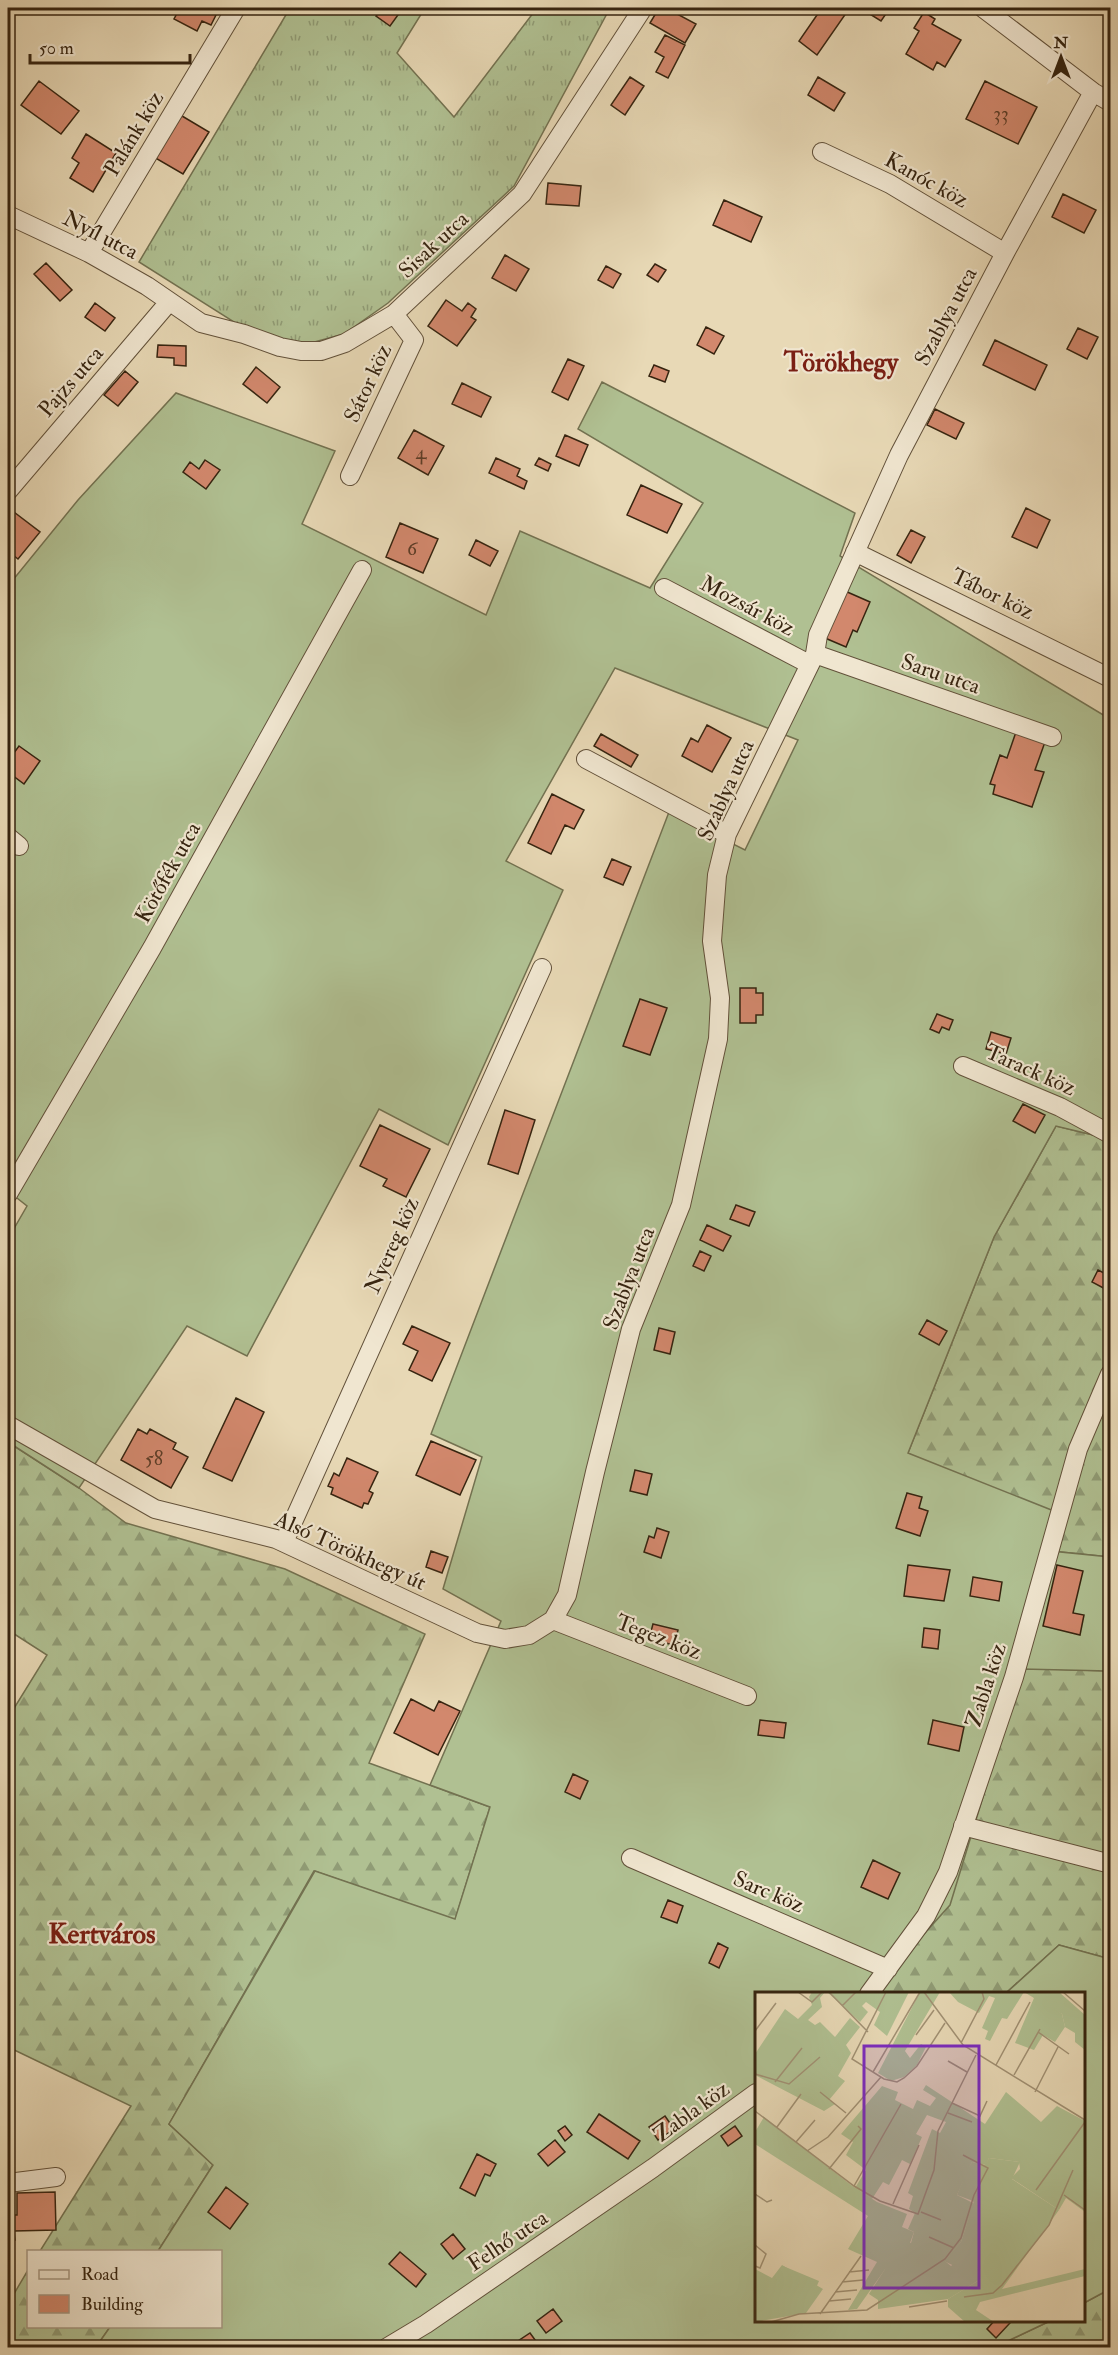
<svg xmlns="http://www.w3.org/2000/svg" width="1118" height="2355" font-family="'IM FELL Double Pica',serif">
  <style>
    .grass { fill: url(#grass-tufts); stroke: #737251; stroke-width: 1.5 }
    .forest { fill: url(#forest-firs); stroke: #737251; stroke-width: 1.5 }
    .garden { fill: #b0c092; stroke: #737251; stroke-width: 1.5 }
    .building { fill: #d2886d; stroke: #362410; stroke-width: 1.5 }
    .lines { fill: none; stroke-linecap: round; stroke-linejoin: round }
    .minor-casing { stroke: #62513a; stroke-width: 20 }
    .minor { stroke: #f0e6d0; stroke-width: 18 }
    .labels { text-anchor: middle; stroke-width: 4.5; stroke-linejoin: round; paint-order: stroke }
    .number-label { font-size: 20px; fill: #5d3d27 }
    .street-label { font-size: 22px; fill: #362410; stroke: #f0e6d0 }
    .quarter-label { font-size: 26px; font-weight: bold; fill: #7a1f14; stroke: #f0e6d0 }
    .district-label { font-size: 28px; font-weight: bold; fill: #7a1f14; stroke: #f0e6d0 }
    .inset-road { fill: none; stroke: #a19174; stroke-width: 1.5 }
    .view { fill: #7b2cbf; fill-opacity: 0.15; stroke: #7b2cbf; stroke-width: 3 }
    .inset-edge { fill: none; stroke: #362410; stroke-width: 3 }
  </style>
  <defs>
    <pattern id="grass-tufts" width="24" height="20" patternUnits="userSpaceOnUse" patternTransform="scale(1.5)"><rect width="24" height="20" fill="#b0c092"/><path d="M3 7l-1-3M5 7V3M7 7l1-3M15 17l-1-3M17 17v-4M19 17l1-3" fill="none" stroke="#909c76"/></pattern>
    <pattern id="forest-firs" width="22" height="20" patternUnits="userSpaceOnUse" patternTransform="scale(1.5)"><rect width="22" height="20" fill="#b0c092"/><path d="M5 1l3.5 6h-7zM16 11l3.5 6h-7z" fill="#909c76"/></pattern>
  </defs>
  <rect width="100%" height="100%" fill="#e8d9b6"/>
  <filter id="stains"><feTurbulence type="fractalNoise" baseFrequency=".00333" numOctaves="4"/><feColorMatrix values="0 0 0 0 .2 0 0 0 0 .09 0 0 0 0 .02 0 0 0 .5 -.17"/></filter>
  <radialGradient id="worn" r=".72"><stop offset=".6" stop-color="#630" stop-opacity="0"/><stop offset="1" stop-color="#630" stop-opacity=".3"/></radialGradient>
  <path class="grass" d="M290 8H425L397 53 454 117 537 8H610L514 186 388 303 344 334 307 344 264 341 139 262Z"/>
  <path class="forest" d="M1056 1126 1110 1139V1557L1051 1551 908 1453 994 1237Z
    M8 1442 79 1488 126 1523 285 1569 425 1634 369 1763 490 1807 455 1920 314 1871 169 2124 213 2165 158 2251H40L131 2106 8 2047V1718L47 1655 8 1630Z
    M1110 1655V1959L1059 1945 1006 1993 871 1994 1022 1668 1108 1671Z
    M28 2270V2326L110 2327 96 2347H8V2304Z
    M1110 2289V2347L993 2348 1050 2321 1084 2320V2303Z"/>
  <path class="garden" d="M602 382 855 513 840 556 1110 719V1139L1056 1126 994 1237 908 1453 1064 1515 1051 1551 1110 1557V1655L1108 1671 1022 1669 950 1905 871 1993 756 1994V2320L1050 2321 993 2348 96 2347 110 2327 220 2326V2252L158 2251 213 2165 169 2124 315 1871 455 1919 490 1807 430 1785 501 1621 443 1589 482 1457 431 1434 669 812 745 850 798 740 615 668 506 861 563 890 448 1145 379 1109 247 1356 187 1326 79 1488 8 1442V1239L27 1206 8 1191V586L78 500 176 393 335 451 302 524 486 615 520 531 650 588 703 503 578 429Z
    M1059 1945 1110 1959V2289L1084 2303V1994L1006 1993Z"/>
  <path class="building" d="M180 8H215L219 9 211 25 202 21 197 31 174 19Z
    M382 8H403L390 26 376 16Z
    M659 8H666L696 24 685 43 650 23Z
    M815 8 849 9 817 55 799 41 817 15 813 11Z
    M860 8H890L881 21Z
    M924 12 935 19 932 24 961 40 945 67 937 62 933 70 906 54 919 31 914 28Z
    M665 35 685 45 668 78 656 72 664 57 655 52Z
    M630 77 644 86 625 115 611 105Z
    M818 77 845 93 834 111 808 95Z
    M39 81 79 111 61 134 21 105Z
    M985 81 1037 107 1018 144 966 119Z
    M177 113 209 132 183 174 152 156Z
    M86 134 116 153 93 192 70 178 79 163 72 158Z
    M548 183 581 186 579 206 546 204Z
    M1063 194 1096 210 1084 233 1052 217Z
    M724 200 762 217 751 242 713 225Z
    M505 255 529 269 516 291 492 278Z
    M46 263 72 290 60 301 34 274Z
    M655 264 666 270 658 282 647 275Z
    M606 266 621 274 613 288 598 280Z
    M446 300 462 311 468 303 476 309 471 317 476 320 457 346 428 326Z
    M95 303 115 318 105 331 85 317Z
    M706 327 724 336 714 354 697 345Z
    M1078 328 1098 337 1087 359 1067 349Z
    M995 340 1047 365 1035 390 983 365Z
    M158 345 186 346V366L174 365V358L157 357Z
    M568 359 584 366 568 400 552 392Z
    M654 365 669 371 665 382 649 376Z
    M256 367 280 387 267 403 243 384Z
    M125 371 138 382 118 406 104 395Z
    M462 383 491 397 481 417 452 404Z
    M935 409 964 423 956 439 927 425Z
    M414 430 444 446 428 475 398 458Z
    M565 435 588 445 579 466 556 456Z
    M496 458 520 469 517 476 527 481 524 489 489 473Z
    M539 458 551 464 548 471 535 465Z
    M205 460 220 470 206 489 183 472 190 462 199 469Z
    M641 485 682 504 667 533 627 515Z
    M1026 508 1050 520 1037 548 1012 537Z
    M10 509 40 532 18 559 8 551V513Z
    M400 523 438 539 423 573 386 557Z
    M911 530 925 537 911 563 897 555Z
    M476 540 498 551 490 566 469 555Z
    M845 591 870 602 857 632 853 630 846 647 825 638Z
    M707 725 731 738 712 772 682 756 691 738 698 742Z
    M1016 732 1045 742 1035 770 1044 772 1032 807 993 794 995 785 990 784 1000 755 1007 758Z
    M601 734 638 755 631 767 594 746Z
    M19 746 40 761 24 784 8 772V761Z
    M552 794 584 810 574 829 565 825 551 854 528 843Z
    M612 859 631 867 623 885 604 877Z
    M740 988H756V993H763V1015H756V1023H740Z
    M640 999 667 1008 650 1055 623 1046Z
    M937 1014 953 1020 949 1030 942 1027 939 1033 930 1029Z
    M991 1032 1011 1038 1006 1054 986 1049Z
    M1023 1104 1045 1115 1035 1133 1013 1121Z
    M505 1110 535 1120 518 1174 488 1164Z
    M380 1125 430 1149 406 1197 383 1186 387 1179 360 1166Z
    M736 1205 755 1212 749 1226 730 1219Z
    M707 1225 731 1236 723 1251 700 1240Z
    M700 1251 711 1256 704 1271 693 1266Z
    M1098 1270 1110 1276 1109 1291 1092 1282Z
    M927 1320 947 1331 939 1345 919 1334Z
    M412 1326 450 1343 432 1381 409 1370 418 1351 403 1344Z
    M659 1328 675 1332 670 1354 654 1350Z
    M236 1398 264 1412 232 1481 203 1468Z
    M138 1429 147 1434 150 1429 176 1443 173 1449 188 1457 171 1488 121 1460Z
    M431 1441 476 1460 460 1495 416 1475Z
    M347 1458 378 1472 369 1491 373 1493 368 1504 364 1503 362 1508 331 1494 333 1488 328 1486 334 1473 339 1476Z
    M635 1470 652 1474 647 1495 630 1491Z
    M907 1493 922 1497 919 1508 928 1511 920 1536 896 1528Z
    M657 1528 669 1532 661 1558 644 1552 649 1536 654 1538Z
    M431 1551 448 1557 442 1573 426 1567Z
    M908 1565 950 1570 944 1601 904 1596Z
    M1057 1565 1083 1571 1073 1613 1084 1615 1080 1635 1043 1626Z
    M973 1577 1002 1582 999 1601 970 1596Z
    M653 1624 678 1630 674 1645 649 1639Z
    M924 1628 940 1630 938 1649 922 1647Z
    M411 1699 434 1711 439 1701 460 1711 438 1755 394 1733Z
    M760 1720 786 1723 784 1738 758 1735Z
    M933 1720 964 1727 959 1751 928 1744Z
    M573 1774 588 1781 580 1799 565 1792Z
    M873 1860 900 1873 888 1899 861 1887Z
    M668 1900 683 1906 677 1923 661 1917Z
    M718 1943 728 1948 719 1968 709 1963Z
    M599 2114 640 2141 628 2159 587 2132Z
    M665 2116 674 2129 658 2140 649 2127Z
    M565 2126 572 2135 565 2141 558 2131Z
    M735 2126 742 2136 728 2146 721 2136Z
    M555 2140 565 2152 548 2166 538 2154Z
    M477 2154 496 2164 490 2176 485 2174 475 2196 460 2188Z
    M226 2187 248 2204 230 2229 208 2212Z
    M55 2192 56 2230 14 2231 15 2240H8V2215H17V2193Z
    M453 2234 465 2249 453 2259 441 2244Z
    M400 2252 426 2274 416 2287 389 2264Z
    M553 2309 562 2321 546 2333 537 2321Z
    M995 2320H1008L1010 2323 996 2338 987 2329Z
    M530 2333 541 2348H523L518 2341Z"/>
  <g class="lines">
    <defs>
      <path id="minor" d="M983 8 1093 92 1110 102
        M822 152 890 184 1005 253
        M8 215 89 253 147 286 201 323 244 334 280 347 301 351H321L345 343 394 314 522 194 643 8
        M89 253 236 8
        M350 476 414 340 394 314
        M8 491 169 302
        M855 552 1110 678
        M664 588 809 664
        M815 654 1052 737
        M586 759 727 834
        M8 837 19 846
        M963 1066 1060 1107 1110 1134
        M8 1194 152 948 362 570
        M8 1425 155 1509 276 1539 477 1633 505 1639 529 1635 553 1620 567 1595 595 1472 631 1329 681 1205 718 1039 720 998 712 941 717 875 727 834 815 654 818 635 899 455 1005 253 1093 92
        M284 1542 542 968
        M553 1620 747 1696
        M963 1826 1107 1863
        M631 1858 888 1969
        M869 1994 926 1916 948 1872 1014 1677 1078 1449 1110 1374
        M8 2183 56 2177
        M386 2348 426 2324 653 2168 756 2093"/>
    </defs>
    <use href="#minor" class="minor-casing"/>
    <use href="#minor" class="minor"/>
  </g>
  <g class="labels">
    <g class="number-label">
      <text x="1001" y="120">33</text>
      <text x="421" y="459">4</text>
      <text x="412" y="555">6</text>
      <text x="154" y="1465">58</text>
    </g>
    <g class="street-label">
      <text transform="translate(133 133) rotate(-59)" y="8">Palánk köz</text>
      <text transform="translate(927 179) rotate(29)" y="8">Kanóc köz</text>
      <text transform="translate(101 234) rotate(27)" y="8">Nyíl utca</text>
      <text transform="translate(433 244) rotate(-43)" y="8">Sisak utca</text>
      <text transform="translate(945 316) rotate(-62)" y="8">Szablya utca</text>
      <text transform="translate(70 381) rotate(-49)" y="8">Pajzs utca</text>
      <text transform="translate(367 383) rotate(-65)" y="8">Sátor köz</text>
      <text transform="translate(993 593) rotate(26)" y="8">Tábor köz</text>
      <text transform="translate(748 605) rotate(28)" y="8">Mozsár köz</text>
      <text transform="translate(941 673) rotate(19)" y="8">Saru utca</text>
      <text transform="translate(725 790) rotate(-66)" y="8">Szablya utca</text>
      <text transform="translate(167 872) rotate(-61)" y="8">Kötőfék utca</text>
      <text transform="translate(1031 1069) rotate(24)" y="8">Tarack köz</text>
      <text transform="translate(391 1245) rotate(-66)" y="8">Nyereg köz</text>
      <text transform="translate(628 1278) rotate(-69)" y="8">Szablya utca</text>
      <text transform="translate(351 1550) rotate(24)" y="8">Alsó Törökhegy út</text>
      <text transform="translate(659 1636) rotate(21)" y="8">Tegez köz</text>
      <text transform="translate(985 1685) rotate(-72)" y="8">Zabla köz</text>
      <text transform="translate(769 1891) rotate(23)" y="8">Sarc köz</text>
      <text transform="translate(691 2111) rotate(-36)" y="8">Zabla köz</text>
      <text transform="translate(507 2240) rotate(-34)" y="8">Felhő utca</text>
    </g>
    <g class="quarter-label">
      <text x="841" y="371">Törökhegy</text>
    </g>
    <g class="district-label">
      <text x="102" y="1943">Kertváros</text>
    </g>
  </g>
  <g transform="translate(755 1992)">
    <rect width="330" height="330" fill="#e8d9b6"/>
    <path d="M57 0H70L65 6 67 15 53 28 60 33 65 30 80 45 95 26 105 35 91 53 96 61 83 84 90 89 74 108 80 112 69 119 0 83V62L30 17 43 27 57 13 54 5ZM72 0H154L132 44 119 33 125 20 111 10 107 14 113 20 105 30ZM165 0H185L150 59 155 66 166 52 171 55 162 73 149 85 136 89 123 81ZM194 0H277L307 22 310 35 300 50 288 43 279 58 260 51 279 6 269 0 252 27 247 26 235 49 230 47 233 39 227 36 240 6 234 4 224 21 203 10ZM27 273 68 297 51 321 0 330V277L17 286Z" fill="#b0c092"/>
    <path d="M277 0H304L330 23V58L320 50V41L310 35 307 22 298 17 291 23 282 16ZM9 125 96 193 122 210 152 222 147 235 159 240 155 251 131 276 102 317 93 318 122 270 93 257 113 224 0 152V140ZM234 166 265 170 257 187 304 218 247 297 330 277V284L225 310 221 318 239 330H210L193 315V307L226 287 189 269 206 250 214 225H223L218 209 202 203 211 181 217 170 230 173ZM28 274 64 289 61 296 45 301 18 286Z" fill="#b0c092"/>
    <path d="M171 93 230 132 251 100 286 130 302 114 330 129V220L311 206 304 218 256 186 265 177 264 170 234 166 231 173 217 170 202 203 224 214 223 226H214L206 250 190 269 196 274 218 254 237 259 226 287 193 307 123 317V308L114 302 130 277 126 272 141 246 156 251 159 240 153 237 160 221 154 217 158 204 153 201 177 137 185 141 191 130 172 123 161 142 167 145 155 172 147 168 134 193 128 190 117 207 100 196 111 178 91 163 98 150 86 142 127 94 143 100 140 108 158 117 162 108 175 114 181 106 168 98Z" fill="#b0c092"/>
    <path class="inset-road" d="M43 0 57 10 67 0M74 0 113 40M131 0 97 67 129 87 142 90 149 86 162 74 190 31M169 0 208 53 330 128M308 0 330 19M87 14 101 0M0 39 21 11M283 40 314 62M161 43 179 18M206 51 229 7 227 0M193 69 212 80M241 73 275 10M118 80 165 0M0 82 34 92 65 65M259 83 285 37M20 90 47 56M65 100 91 121M280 100 303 55M197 111 225 124 232 109M0 119 99 194 125 209 163 222 179 178 183 139 221 63M193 121 217 130M22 135 46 102M41 150 60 128M52 159 73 145 126 85M74 177 106 137 103 134M99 194 146 112M281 198 330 130M0 202 12 210 17 208M309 203 330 218M138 212 164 153M166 220 186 228M174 245 199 256M0 253 11 262 5 276 0 274M94 280 114 278M87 290 108 288M80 300 102 298M209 305 238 301 247 293 294 233 318 178M74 309 96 307M154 315 192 309M65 322 106 264M16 330 44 322 112 318 190 267 206 246 219 203 233 176 208 163"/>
    <path class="view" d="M109 54H224V296H109Z"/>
    <rect width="330" height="330" class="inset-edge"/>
  </g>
  <rect width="1118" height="2355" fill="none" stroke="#e8d9b6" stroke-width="30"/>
  <rect x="9" y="9" width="1100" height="2337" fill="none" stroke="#362410" stroke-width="3"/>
  <rect x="15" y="15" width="1088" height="2325" fill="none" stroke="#362410" stroke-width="1.5"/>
  <rect x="27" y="2250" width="195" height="78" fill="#f0e6d0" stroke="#a69883" stroke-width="1.5"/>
  <rect x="39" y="2270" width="30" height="9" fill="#f0e6d0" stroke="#a69883" stroke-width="1.5"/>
  <text x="81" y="2280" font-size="18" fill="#362410">Road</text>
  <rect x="39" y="2295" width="30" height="18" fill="#d2886d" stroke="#a69883" stroke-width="1.5"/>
  <text x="81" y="2310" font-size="18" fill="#362410">Building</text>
  <g transform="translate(1061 57)" stroke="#f0e6d0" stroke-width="4.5" paint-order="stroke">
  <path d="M0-4.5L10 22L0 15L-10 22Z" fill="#362410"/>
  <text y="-9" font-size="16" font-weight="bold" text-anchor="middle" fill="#362410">N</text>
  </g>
  <path d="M30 54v9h160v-9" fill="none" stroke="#362410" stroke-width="3"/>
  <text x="39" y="54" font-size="18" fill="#362410" stroke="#f0e6d0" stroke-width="4.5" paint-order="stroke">50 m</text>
  <rect width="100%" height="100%" filter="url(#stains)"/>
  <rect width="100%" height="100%" fill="url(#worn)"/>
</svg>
